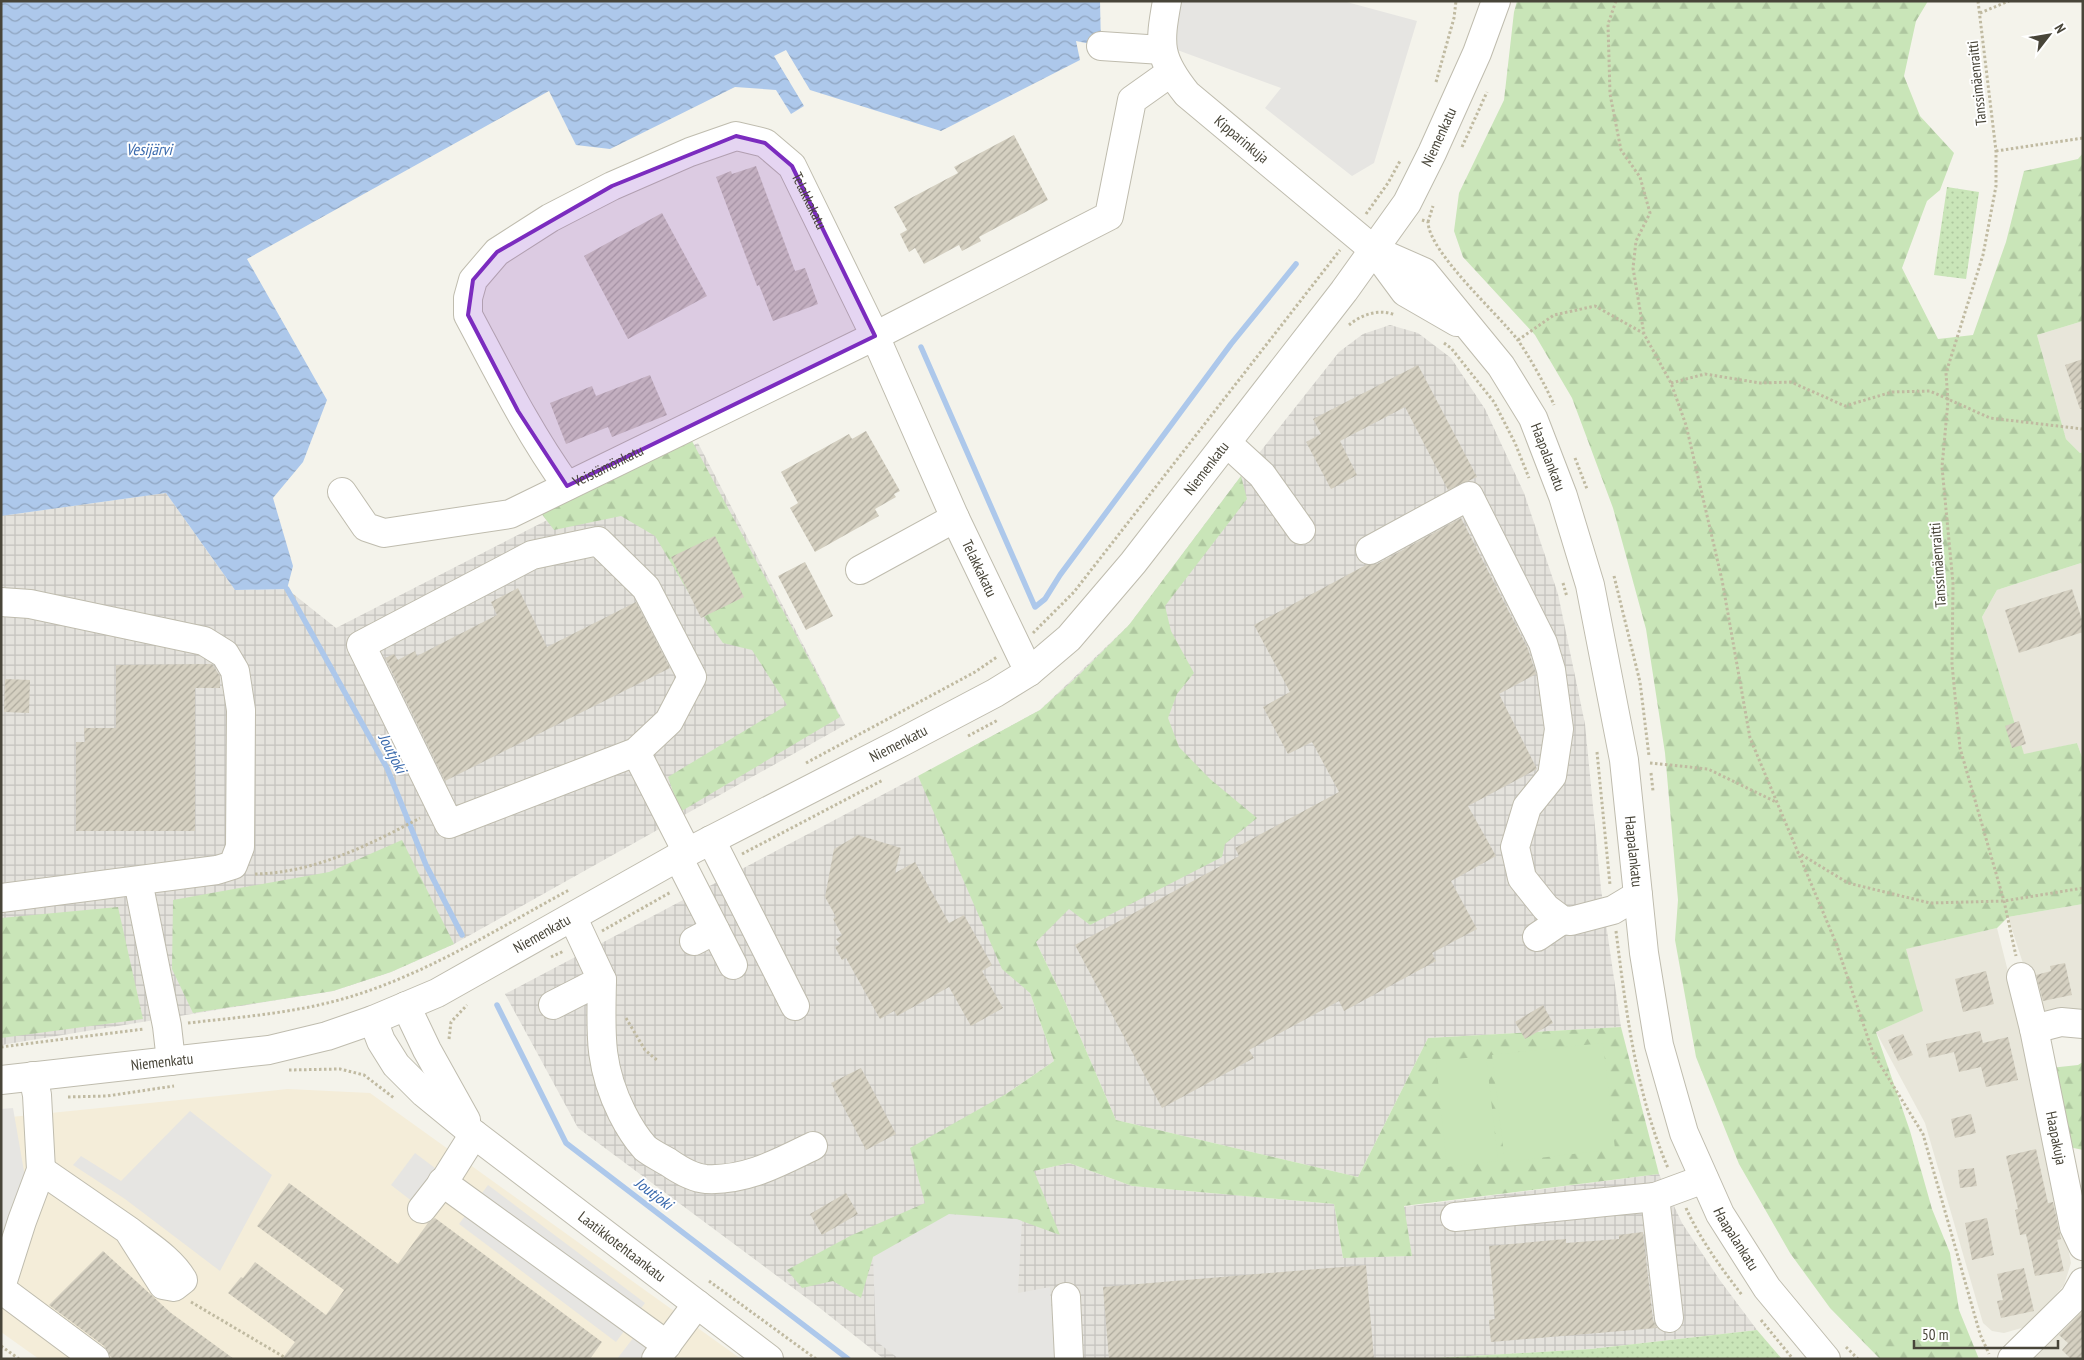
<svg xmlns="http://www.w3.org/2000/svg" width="2084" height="1360" font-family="'PT Sans Narrow',sans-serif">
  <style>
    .residential { fill: #e8e6da }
    .commercial { fill: #f4edd9 }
    .industrial { fill: url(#industrial-grid) }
    .green { fill: url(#green-dots) }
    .forest { fill: url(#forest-firs) }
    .pitch { fill: #c9e5b8 }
    .parking { fill: #e6e5e2 }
    .water { fill: url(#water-waves) }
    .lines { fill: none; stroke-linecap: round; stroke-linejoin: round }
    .stream { stroke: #adc8eb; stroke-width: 5.5 }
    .building { fill: url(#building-hatch) }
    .minor-casing { stroke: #bfbcae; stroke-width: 30 }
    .path { stroke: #c0baa1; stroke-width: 3; stroke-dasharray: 2.5 2.5; stroke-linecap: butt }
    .minor { stroke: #fff; stroke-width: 28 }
    .marked { fill: #7b2cbf; fill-opacity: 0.2; stroke: #7b2cbf; stroke-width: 4; stroke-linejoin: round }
    .labels { text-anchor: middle; stroke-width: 4; stroke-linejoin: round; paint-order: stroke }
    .street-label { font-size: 15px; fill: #484539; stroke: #fff }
    .water-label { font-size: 16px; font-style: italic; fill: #3a6aad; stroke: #fff }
  </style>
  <defs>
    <pattern id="industrial-grid" width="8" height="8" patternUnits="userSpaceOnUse" patternTransform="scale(1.25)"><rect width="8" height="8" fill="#e4e2dc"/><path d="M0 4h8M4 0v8" fill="none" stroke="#c5c3be"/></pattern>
    <pattern id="green-dots" width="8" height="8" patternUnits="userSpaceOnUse" patternTransform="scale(1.25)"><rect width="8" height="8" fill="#c9e5b8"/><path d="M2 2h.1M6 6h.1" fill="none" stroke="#aec69f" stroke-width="1.8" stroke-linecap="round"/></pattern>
    <pattern id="forest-firs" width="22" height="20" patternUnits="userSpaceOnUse" patternTransform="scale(1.25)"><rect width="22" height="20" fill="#c9e5b8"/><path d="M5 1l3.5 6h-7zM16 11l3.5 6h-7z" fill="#aec69f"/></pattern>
    <pattern id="water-waves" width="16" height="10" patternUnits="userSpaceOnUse" patternTransform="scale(1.25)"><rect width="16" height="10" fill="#adc8eb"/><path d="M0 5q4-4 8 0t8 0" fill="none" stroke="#8fa4bf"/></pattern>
    <pattern id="building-hatch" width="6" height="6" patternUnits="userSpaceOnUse" patternTransform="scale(1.25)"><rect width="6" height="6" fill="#d5d0c1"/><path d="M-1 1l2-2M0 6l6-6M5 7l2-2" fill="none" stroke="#afab9e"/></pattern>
  </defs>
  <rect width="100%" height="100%" fill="#f4f3eb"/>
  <path class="residential" d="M2083 321V452L2080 453 2066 439 2037 335Z
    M2081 563 2083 568V760L2077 743 2024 755 1982 617 1997 590Z
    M2083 904V1010L2066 1009 2040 1016 2008 917Z
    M1997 928 2035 1078 2071 1263 2064 1285 2038 1316 2025 1327 2004 1333 1992 1331 1983 1323 1925 1123 1876 1032 1922 1011 1905 949Z
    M2083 1299V1359H2024Z"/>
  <path class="commercial" d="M288 1089 370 1093 741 1359H39L1 1332V1118Z"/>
  <path class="industrial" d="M1390 325 1418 333 1451 358 1485 409 1524 493 1558 594 1585 724 1601 889 1621 1027 1428 1038 1358 1177 1116 1120 1066 1004 948 760 1040 710 1129 625 1241 476 1339 352 1363 334Z
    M698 443 845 725 454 944 391 972 333 991 1 1045V516L166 493 235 590 287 589 336 628Z
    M918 776 1030 993 1054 1061 1006 1094 1034 1171 1069 1163 1132 1186 1334 1204 1343 1258 1412 1256 1403 1207 1659 1174 1682 1223 1719 1279 1757 1330 1591 1349 1419 1359H884L816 1305 578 1128 505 994Z"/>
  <path class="green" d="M1947 187 1979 192 1966 279 1934 275Z
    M1757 1330 1782 1359H1419L1591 1349Z"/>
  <path class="forest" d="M1517 1H1928L1916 21 1904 76 1920 116 1954 153 1940 190 1927 201 1902 268 1938 339 1973 335 2006 242 2024 171 2078 159 2083 153V321L2037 335 2066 439 2080 453 2083 452V567L2081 563 1997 590 1982 617 2024 754 2077 743 2083 760V904L2008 917 1997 928 1906 949 1923 1011 1876 1032 1910 1131 1932 1209 1950 1253 1959 1310 1979 1359H1880L1830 1308 1790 1253 1739 1164 1696 1057 1675 940 1678 900 1665 753 1646 629 1613 508 1572 398 1535 335 1463 257 1454 231 1459 193 1504 100 1514 12Z
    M692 441 840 717 680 812 668 777 787 705 752 650 723 643 696 605 655 536 621 516 554 530 541 513Z
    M1241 476 1247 499 1165 606 1171 631 1194 673 1177 694 1168 718 1179 747 1210 779 1257 818 1225 844 1222 857 1090 925 1069 909 1036 942 1066 1004 1116 1120 1358 1177 1428 1038 1621 1027 1659 1174 1404 1206 1412 1256 1343 1258 1334 1204 1132 1186 1069 1163 1034 1171 1060 1235 1016 1219 873 1257 861 1298 833 1281 802 1288 787 1270 850 1236 925 1203 910 1148 1006 1094 1054 1061 1030 993 1002 969 918 776 1040 710 1079 675 1129 625Z
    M402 840 454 944 391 972 333 991 193 1013 172 969 173 900 329 872Z
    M118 907 143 1019 1 1038V918Z
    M2083 1062V1150L2069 1147 2050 1068 2078 1065Z"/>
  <path class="pitch" d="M1603 1043 1615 1149 1505 1162 1492 1055Z
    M1486 1056 1498 1161 1447 1167 1436 1061Z"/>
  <path class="parking" d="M1167 1H1343L1417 21 1374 163 1352 176 1265 108 1281 88 1180 51 1162 50Z
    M13 1108 25 1177 1 1260V1109Z
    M190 1111 272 1175 220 1271 125 1199 73 1165 81 1156 121 1181Z
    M415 1153 447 1177 422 1209 391 1185Z
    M488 1185 645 1303 616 1342 459 1224Z
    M949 1214 1016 1219 1022 1221 1018 1293 1050 1287 1055 1359H899L876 1341 873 1257Z
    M637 1333 672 1359H617Z"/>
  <path class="water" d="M1 1H1100L1101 46 1076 41 1080 60 941 131 810 90 786 50 774 56 804 106 791 114 776 90 735 87 610 149 576 145 549 91 247 259 327 400 303 462 273 498 293 566 287 589 235 590 166 493 1 516Z"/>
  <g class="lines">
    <path class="stream" d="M921 347 1035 607 1045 599 1060 575 1231 344 1296 264
      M287 589 387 768 426 865 462 935
      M497 1005 566 1143 848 1359"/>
  </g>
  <path class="building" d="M1014 135 1048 200 979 237 981 241 962 251 959 245 924 264 915 248 909 252 900 234 907 230 894 207 958 173 954 167Z
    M756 166 795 271 805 268 818 304 773 321 759 285 757 286 716 177 731 171 732 174Z
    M662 213 707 296 628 339 584 256Z
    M2083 359V409H2080L2065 365Z
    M1418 365 1477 477 1448 490 1405 407 1340 441 1357 475 1331 489 1306 442 1321 434 1313 419Z
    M650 375 667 415 612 437 608 427 566 444 550 403 592 386 596 396Z
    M866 431 900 491 894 494 896 497 875 509 879 516 815 552 790 508 798 503 781 472 849 434 852 439Z
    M1461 518 1528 649 1536 674 1499 694 1537 769 1468 806 1496 856 1451 881 1477 929 1432 953 1436 961 1344 1011 1339 1001 1249 1050 1254 1058 1162 1108 1075 945 1239 856 1235 848 1339 792 1312 742 1288 754 1263 707 1290 692 1254 625 1366 565 1377 564Z
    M715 536 744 597 701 618 671 557Z
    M805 562 833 616 806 630 778 576Z
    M518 588 547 647 636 602 670 668 445 781 385 658 394 654 398 660 415 651 417 656 497 615 491 602Z
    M2072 589 2083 623V632L2019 653 2005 610Z
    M212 664 220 676V688H195V831H76V742H85L84 728H116V665Z
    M5 679 30 680 29 713 4 712Z
    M2019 721 2026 744 2012 748 2005 726Z
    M858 835 901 848 895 873 915 862 949 923 964 915 992 965 982 971 1003 1008 971 1026 949 987 897 1016 894 1011 880 1019 846 958 842 960 835 947 840 944 836 939 842 935 833 919 836 917 825 897 834 849Z
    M2065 963 2072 995 2043 1001 2036 975 2051 971 2050 966Z
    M1986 971 1994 1004 1963 1012 1955 979Z
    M1543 1005 1553 1023 1525 1039 1515 1022Z
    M1980 1031 1983 1043 2008 1037 2018 1080 1986 1087 1981 1067 1959 1072 1954 1052 1929 1058 1926 1044Z
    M1903 1034 1913 1055 1898 1061 1888 1040Z
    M861 1068 896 1134 866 1150 831 1083Z
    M1971 1114 1976 1133 1955 1138 1951 1119Z
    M2036 1149 2048 1203 2053 1202 2061 1239 2057 1240 2064 1271 2035 1276 2026 1234 2020 1235 2015 1210 2018 1209 2006 1156Z
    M1974 1168 1977 1186 1960 1188 1958 1170Z
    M289 1183 398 1264 428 1223 435 1218 602 1342 590 1359H282L295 1342 228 1293 241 1277 243 1278 255 1262 326 1315 344 1290 257 1226Z
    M846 1193 858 1214 822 1235 810 1214Z
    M1987 1218 1994 1255 1972 1260 1965 1223Z
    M1643 1232 1653 1320 1657 1328 1491 1342 1489 1320 1495 1319 1489 1246 1566 1239V1243L1619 1239V1235Z
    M103 1251 171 1313 234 1359H113L110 1356 104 1346 49 1305Z
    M1366 1265 1374 1359H1109L1103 1287Z
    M2024 1268 2034 1311 2001 1318 1997 1301 2003 1300 1997 1274Z
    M2083 1311V1359H2071L2062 1350 2068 1343 2059 1335Z"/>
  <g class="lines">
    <defs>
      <g id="minor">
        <path id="s1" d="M1167 1C1159 45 1158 58 1187 94L1374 250 1405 292 1457 322"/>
        <path d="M1101 46 1162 50"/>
        <path id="s2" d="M1374 250 1424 272 1501 366 1533 418 1563 496 1590 585 1624 760 1644 953 1659 1045 1684 1133 1720 1214 1767 1288 1826 1359"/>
        <path d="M1227 443 1262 475 1301 530"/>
        <path id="s3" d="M567 486C528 432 499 373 468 315V298L473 280 497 252 550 218 612 186 690 152 736 136 765 143 792 166 875 336 955 518 1029 672"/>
        <path id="s4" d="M342 492 366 527 384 533 510 514 875 336 1109 216 1132 100 1170 73"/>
        <path d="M1370 550 1469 496 1543 643 1551 670 1559 729 1552 776 1527 807 1515 847 1522 878 1546 908 1562 920 1571 921 1613 910 1638 895"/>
        <path d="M860 570 955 518"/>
        <path d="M1 602 30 604 204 641 225 654 235 671 241 710 240 847 233 865 217 870 1 898"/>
        <path d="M636 752 449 824 361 645 532 555 598 541 646 588 692 677 669 721 636 752 687 852"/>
        <path d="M711 840 795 1006"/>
        <path d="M678 857 733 965"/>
        <path d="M138 881 167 1026 171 1061"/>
        <path d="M1537 937 1562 920"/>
        <path d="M694 941 715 930"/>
        <path id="s5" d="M2021 977 2034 1029 2074 1227 2083 1246"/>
        <path d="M602 980C601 1032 598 1065 622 1113 628 1125 636 1138 645 1148 651 1153 661 1158 668 1162 678 1169 693 1178 706 1179 746 1181 778 1163 813 1146"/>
        <path d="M553 1005 602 980 573 918"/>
        <path d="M406 1006 427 1050 466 1120"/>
        <path id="s6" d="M373 1020 381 1041 396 1065 424 1093 474 1134 769 1359"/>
        <path d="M2034 1029 2061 1022 2083 1024"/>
        <path id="s7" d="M1 1080 269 1050 327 1036 373 1020 437 993 678 857 904 741 995 693 1029 672 1069 638 1133 563 1344 291 1407 203 1432 153 1477 53 1496 1"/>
        <path d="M41 1170 128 1230 163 1285 174 1287 183 1280C171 1259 147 1245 128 1230"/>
        <path d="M442 1182 667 1345"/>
        <path d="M1655 1197 1669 1318"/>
        <path d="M422 1209 447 1177 474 1134"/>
        <path d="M1455 1217 1655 1197 1704 1179"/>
        <path d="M1 1287 22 1221 41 1170 37 1095 33 1076"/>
        <path d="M1 1289 95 1359"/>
        <path d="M1066 1297 1069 1359"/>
        <path d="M656 1359 697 1304"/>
        <path d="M2012 1359 2074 1298 2083 1282"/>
      </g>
    </defs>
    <use href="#minor" class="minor-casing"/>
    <path class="path" d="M1616 1 1608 24 1610 94 1621 150 1640 177 1650 213 1636 241 1633 268 1644 334 1671 383 1686 425 1722 580 1750 738 1836 943 1873 1053 1923 1134 1980 1334 1989 1354
      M1978 1 1996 151V186L1983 255 1946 373 1948 401 1942 467 1953 583 1952 664 1960 748 2004 901 2016 956
      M1980 13 2009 1
      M1436 82 1454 18 1456 1
      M1462 147 1487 92
      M1996 151 2083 138
      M1366 214 1388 183 1400 161
      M1422 220 1428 222C1429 252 1496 312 1517 339 1528 354 1547 388 1554 405
      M1428 222 1433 206
      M1349 325C1361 315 1379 308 1395 315
      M1518 340 1554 315 1595 306 1643 333
      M1444 343 1451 348 1494 402 1515 443 1529 478
      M1671 383 1705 374 1760 383 1791 382 1845 406 1892 392 1930 391 1990 418 2083 429
      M1575 458 1587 489
      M1614 576 1640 682 1649 756
      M1563 583 1567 597
      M1033 633 1074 592 1340 250
      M968 736 998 720
      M1597 752 1610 885
      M806 763 975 672 997 657
      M1650 763 1708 769 1776 802
      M1651 773 1653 791
      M1797 852 1848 883 1930 903 2004 901 2083 888
      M742 854 883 780
      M255 874C314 873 369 845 420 818
      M602 931 671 892
      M1616 931C1626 1011 1636 1094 1668 1168
      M551 957 564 951
      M626 1018 645 1050 658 1061
      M188 1023C241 1017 295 1013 346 998 425 975 497 929 569 890
      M449 1039 451 1022 467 1005
      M1 1047 144 1029
      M289 1070 340 1069 364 1075 394 1098
      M68 1097 107 1096 174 1086
      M1686 1208C1700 1239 1721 1268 1742 1295
      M709 1281 816 1359
      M191 1302 284 1357
      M1761 1320 1793 1359
      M1 1346 19 1359
      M1846 1347 1858 1359"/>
    <use href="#minor" class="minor"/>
  </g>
  <path class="marked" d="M736 136 765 143 792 166 875 336 567 486 518 411 468 315 473 280 497 252 612 186Z"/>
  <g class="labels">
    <g class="street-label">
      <text transform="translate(1977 83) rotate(-96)" y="5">Tanssimäenraitti</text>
      <text dy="5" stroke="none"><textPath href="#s7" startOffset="1798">Niemenkatu</textPath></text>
      <text dy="5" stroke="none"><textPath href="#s1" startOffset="171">Kipparinkuja</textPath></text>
      <text dy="5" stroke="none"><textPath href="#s3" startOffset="641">Telakkakatu</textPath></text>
      <text dy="5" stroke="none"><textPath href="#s2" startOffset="279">Haapalankatu</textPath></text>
      <text dy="5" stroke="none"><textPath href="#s4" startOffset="298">Veistämönkatu</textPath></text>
      <text dy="5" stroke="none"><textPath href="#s7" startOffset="1392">Niemenkatu</textPath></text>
      <text transform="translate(1938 565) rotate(-94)" y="5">Tanssimäenraitti</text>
      <text dy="5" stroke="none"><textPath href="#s3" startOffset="1046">Telakkakatu</textPath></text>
      <text dy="5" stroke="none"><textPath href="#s7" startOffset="972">Niemenkatu</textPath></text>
      <text dy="5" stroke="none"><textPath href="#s2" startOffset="684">Haapalankatu</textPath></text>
      <text dy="5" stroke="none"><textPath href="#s7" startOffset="568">Niemenkatu</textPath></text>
      <text dy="5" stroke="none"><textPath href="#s7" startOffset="162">Niemenkatu</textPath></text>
      <text dy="5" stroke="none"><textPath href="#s5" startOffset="165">Haapakuja</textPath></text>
      <text dy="5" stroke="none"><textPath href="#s2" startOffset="1089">Haapalankatu</textPath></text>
      <text dy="5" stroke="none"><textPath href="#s6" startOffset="341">Laatikkotehtaankatu</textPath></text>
    </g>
    <g class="water-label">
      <text x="149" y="155">Vesijärvi</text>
      <text transform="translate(393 753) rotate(63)" y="6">Joutjoki</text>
      <text transform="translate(654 1193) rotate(37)" y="6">Joutjoki</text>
    </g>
  </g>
  <rect width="2084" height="1360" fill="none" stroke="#484539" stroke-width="5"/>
  <g transform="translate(2049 35) rotate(59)" stroke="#ffffff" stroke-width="4" paint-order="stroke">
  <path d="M0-4L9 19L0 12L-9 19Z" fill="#484539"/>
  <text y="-8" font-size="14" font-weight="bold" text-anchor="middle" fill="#484539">N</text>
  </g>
  <path d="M1914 1340v8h144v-8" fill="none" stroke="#484539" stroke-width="2.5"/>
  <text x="1922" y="1340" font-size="15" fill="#484539" stroke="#ffffff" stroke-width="4" paint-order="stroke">50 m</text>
</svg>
